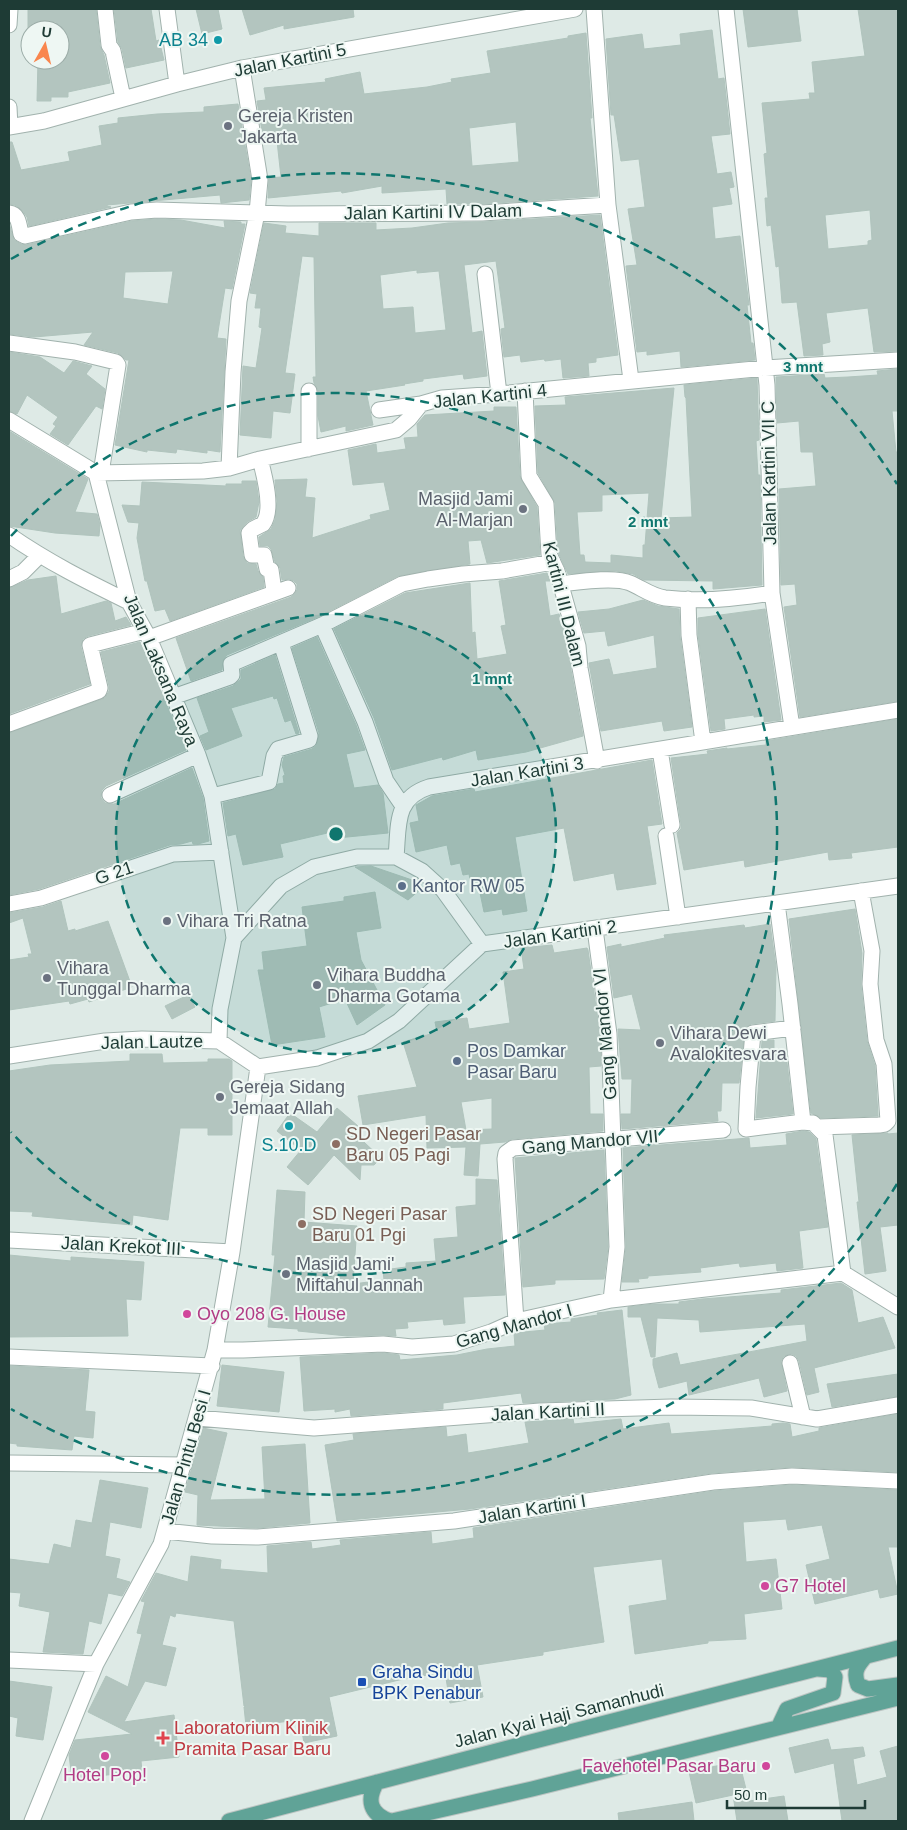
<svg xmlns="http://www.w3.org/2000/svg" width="907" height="1830" font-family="Helvetica,sans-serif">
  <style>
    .building { fill: #b3c5bf; stroke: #b0c4bd; fill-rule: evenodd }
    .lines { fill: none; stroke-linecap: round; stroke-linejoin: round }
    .minor-casing { stroke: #a1b2ad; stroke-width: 17 }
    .major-casing { stroke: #bcc4c2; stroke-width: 17 }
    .minor { stroke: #fff; stroke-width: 15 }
    .major { stroke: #60a397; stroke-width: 15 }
    .ring { fill: none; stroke: #0f766e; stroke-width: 2.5; stroke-dasharray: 9 6 }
    .culture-dot { fill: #0f9aa8; stroke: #eef7f3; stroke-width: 2 }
    .worship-dot { fill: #6b7280; stroke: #eef7f3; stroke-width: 2 }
    .service-dot { fill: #5c6f8a; stroke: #eef7f3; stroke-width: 2 }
    .education-dot { fill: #8d6e63; stroke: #eef7f3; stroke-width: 2 }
    .hotel-dot { fill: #d1479c; stroke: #eef7f3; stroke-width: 2 }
    .transit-dot { fill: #1a4fb4; stroke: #eef7f3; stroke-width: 2 }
    .health-dot { fill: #e0444e; stroke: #eef7f3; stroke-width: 2 }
    .labels { text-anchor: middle; stroke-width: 4; stroke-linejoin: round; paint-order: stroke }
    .culture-label { font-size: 18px; fill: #0d838f; stroke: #eef7f3; text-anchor: end }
    .street-label { font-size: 18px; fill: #1e3b35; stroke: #eef7f3 }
    .worship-label { font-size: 18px; fill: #5b616d; stroke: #eef7f3; text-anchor: start }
    .service-label { font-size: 18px; fill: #4e5e75; stroke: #eef7f3; text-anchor: start }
    .education-label { font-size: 18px; fill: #785e54; stroke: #eef7f3; text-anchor: start }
    .hotel-label { font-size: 18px; fill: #b23c85; stroke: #eef7f3; text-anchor: start }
    .transit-label { font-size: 18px; fill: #164399; stroke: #eef7f3; text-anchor: start }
    .health-label { font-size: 18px; fill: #be3a42; stroke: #eef7f3; text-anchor: start }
    .centre { fill: #0f766e; stroke: #eef7f3; stroke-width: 2.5 }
    .ring-label { font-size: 15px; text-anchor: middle; font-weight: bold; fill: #0f766e; stroke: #eef7f3; stroke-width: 4; stroke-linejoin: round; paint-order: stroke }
  </style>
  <rect width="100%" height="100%" fill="#deeae6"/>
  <path class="building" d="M28 9H96L100 46 104 55 110 83 68 92V97H51V101H37L38 60H60V30H28Z
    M114 9H151L156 41 159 40 164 60 126 68 122 49 118 42Z
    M196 9H218L222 29 202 34Z
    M242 9H353L354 17 284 29V25L250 35Z
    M743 9H797L801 41 748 47Z
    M858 9H898V351L874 352 868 308 826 313 830 342 822 344 823 355 804 356 797 302 782 303 779 266 776 267 771 225 767 226 765 198H768L764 154 767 153 762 103 810 99 809 93H815L812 62 865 56ZM870 210 872 240 868 241V245L828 249 825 215Z
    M712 30 718 79 724 78 730 134 711 136 717 174 731 172 734 187 729 188 732 204 712 207 715 239 740 236 749 305H747L751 343H753L755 360 681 367 680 351 647 355V351L637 352 626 266 637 265 628 209 645 207 639 159 621 161 614 115H611L606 39 642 34 644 49 681 45 680 34Z
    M586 33 592 118H590L598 196 482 204H447L446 189 382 193V186L342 193 341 191 268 198 269 178 281 177 277 141 264 143 257 101 266 100 264 88 326 82 325 79 360 72 364 94 427 87 452 82 451 79 491 73 487 51 568 38V36ZM516 122 519 162 472 166 469 128Z
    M238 104 251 180 249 200 221 203 220 195 107 205V206L111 207 29 226 27 217 22 210 15 205 9 204V142H12L21 170 70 161 68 152 102 145 99 126 118 123V118L157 114 204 112V107Z
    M600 215 618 355 596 358V362L588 363 589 376 563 378 561 359 545 361 544 359 521 362 520 355 504 357 501 329 505 328 496 261 464 265 472 333 482 331 487 376 464 379 463 374 423 379V381L404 384 405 385 366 391 373 425 346 431V426L321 432 318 416V391L314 383 313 377H316L314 257 302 256 285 373 295 374 290 413 273 411 271 438 240 435 243 366 256 368 262 328 259 327 261 308H255L257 294 250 293 264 223 286 226 285 233 319 236V223H376V230L412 228 448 223 483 222ZM417 270V273L439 271 446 330 415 333 413 307 383 309 380 275Z
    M157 219 181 220 225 228 224 221 241 222V224H245L232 289 225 288 217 338 226 339 220 452 207 450V453L177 449 176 453 147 450V452L115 445 129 360H126L118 353 84 345 93 332 34 337 9 334V223L14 240 21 244 26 245 132 221ZM173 271 168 304 123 298 125 272Z
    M9 352 40 357 64 373 73 361 92 366 86 374 105 389 102 409 96 406 68 445 50 434 56 426 53 424 58 417 27 395 17 414 9 411Z
    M898 369V411H892L896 452H898V600H897L898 616V701L800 717 784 607 797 605 795 584 781 585 779 489 816 486 813 452H801L799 421 777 423 776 377 824 374 825 378 848 377 878 375 877 371Z
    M757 378 759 440 756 441 758 475H760L762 585 713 589V581L644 580 633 574 616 571 568 574 558 552 555 503 538 473 535 406 566 405 565 397 674 388 661 518 692 517 686 398 685 397 684 385ZM649 493 645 545H643V558L611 555V563L585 562 584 555H580L577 512 602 511V495Z
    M494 407H516L520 476 537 507 540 555 487 563 481 540 468 541 470 564 398 576 318 617 227 655 223 660 222 670 191 681 176 638 291 597 297 590V584L294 581 289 579 282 580 280 568 275 562 271 549 268 546H260L259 537 271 529 275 520 277 501 275 480 307 479 305 497 315 498 312 538 371 519 370 515 390 510 384 482 353 485 348 450 376 444 377 453 406 449 404 438 418 437 417 424 425 415 494 411Z
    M9 431 88 479 75 512 97 514 100 525 99 536 55 533 9 526Z
    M242 481H256L259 502 256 517 247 522 240 530 243 556 247 563 256 564 258 571 263 577 264 587 170 621 165 609 155 611 147 581H145L137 538 139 523 128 522 122 505 140 506 142 482 226 486V484H242Z
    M547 573 550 581H545L550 616 559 614 569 648 571 670 583 736 526 752 478 760 476 750 443 760 442 757 392 770 374 718 334 629 405 593 470 583 472 633 475 632 477 659 507 654 501 626 506 625 499 581Z
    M56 576 61 614 106 601 111 603 115 621 126 617 131 625 88 636 83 639 81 647 90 684 9 714V588L28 580Z
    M643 600 658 606 679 609 680 636 692 727 664 731 662 721 601 731 589 663 609 659 613 675 657 668 654 635 608 646 605 631 584 633 578 612 609 609Z
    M765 609 781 720 764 722V716L754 717V715L724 719 725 729 711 731 698 634V618Z
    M317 637 356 725 365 750 346 754 354 788 378 785 383 793 388 833 337 838 336 831 280 844 283 857 243 865 236 834 228 836 223 803 275 789 278 784 284 783 283 776 285 775 282 765 284 757 312 749 316 746 319 733 292 648Z
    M140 642 186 750 106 786 102 790 101 798 105 803 114 804 192 768 203 798 209 841 198 844H193L192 841 181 844 170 845 39 889 9 895V733L105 698 109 691V686L101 652Z
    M275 655 299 733 296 734 291 720 285 722 277 698 274 699 273 696 231 708 242 736 206 750 200 736 209 732 197 698 233 686 241 679V670Z
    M898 719V847L851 853 852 858 829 860 828 852 745 867 744 860 684 870 677 833 681 829V824L671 758 708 754 707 751 727 748V749L766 745V741Z
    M652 760 662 824 647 826 656 884 617 890 614 873 574 881 564 828 515 837 527 911 503 915 502 909 484 912 479 888 472 890 469 874 463 875 460 863 451 865 447 845 416 852 410 823 419 821 416 805 432 796 474 789 475 792Z
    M371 866 412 880 421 889 408 900 355 867Z
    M375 892 381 928 356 932 361 960 385 1005 357 1025 345 999 319 1007 325 1037 272 1045 258 970H264L262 952 307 946 302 907 344 901V897Z
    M61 901 68 931 75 929V931L108 921 132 987 89 1002 88 999 70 1004 69 1001 9 1010V960L29 957 28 954H32L23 918 9 923V913L43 907Z
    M855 909 862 953 861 985 867 1041 875 1066 878 1116 821 1118 811 1113 789 919Z
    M770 924 776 967 775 1021 751 1024 745 1029 739 1083H722L721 1111H717L718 1121 622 1129 621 1114H631L632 1079H622L618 1029 641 1030 632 994 614 998 607 947 621 944V947L665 938 664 935 744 925 745 928Z
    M552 945 554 953 587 948 588 950 600 1035 601 1066 589 1067 590 1114H603V1131L512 1139 505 1142 480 1144 478 1176 464 1175 466 1147 427 1148 426 1115 363 1125 358 1096 417 1087 403 1042 437 1032 435 1022 467 1018 469 1029 510 1023 503 972 524 969 521 948ZM492 1098V1129L466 1130 461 1102Z
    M188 995 195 1007 172 1019 165 1006Z
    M774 1040V1055L786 1054 793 1114 756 1118 762 1041Z
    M130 1054H162L163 1063 208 1062V1059H229L232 1061V1135H208V1128H180L168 1220 133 1215 132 1225 32 1216 33 1212 9 1211V1071L50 1065 130 1061Z
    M337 1108 358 1126 349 1128 381 1158 374 1165H361L360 1180 334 1155 308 1185 287 1167 301 1150 277 1131 290 1113 317 1132Z
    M803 1131 809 1132 816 1139 828 1227 799 1231 803 1268 777 1271 776 1263 740 1267 739 1263 700 1268 701 1272 648 1276V1278L638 1279 639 1282H622L626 1247 623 1148 749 1138 750 1148 787 1145 786 1134Z
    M888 1133V1134L898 1133V1225L880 1227 886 1271 865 1274 857 1202H859L852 1135Z
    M604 1150 608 1247 604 1279 555 1280V1284L523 1287 515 1158Z
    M476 1179 497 1180 505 1295 463 1297 465 1323 444 1325 443 1319 407 1322 408 1328 395 1329 396 1336 383 1335 347 1336 298 1331V1329L268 1327 275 1255H272L277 1190 305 1192 304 1222 357 1226 353 1284 384 1280 383 1270 406 1267V1263L436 1261 434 1239 458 1237 456 1207 476 1205Z
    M9 1255 71 1261V1257L144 1262 141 1300 126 1299 128 1336 9 1337Z
    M841 1283 852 1290 858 1323 883 1317 895 1348 814 1368 819 1392 807 1395 799 1361 796 1356 792 1354 784 1356 781 1361 787 1391 764 1397 759 1378 689 1395 687 1381 659 1388 653 1365V1359L677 1353 680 1365 807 1341 805 1324 700 1332 699 1320 657 1318 655 1357H651L641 1317H628V1307L654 1304H679V1302L702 1299 781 1293V1290Z
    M622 1310 631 1395 615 1399 523 1403 521 1393 443 1403V1409L351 1416 350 1409 335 1412V1409L304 1411 300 1357 383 1353 399 1355 400 1360 457 1355 487 1349 515 1346 514 1333 545 1330 544 1324 571 1322V1319L598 1315 597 1313Z
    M222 1365 284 1372 279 1412 217 1406Z
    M9 1366 89 1370 85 1411 95 1412 93 1438 74 1436 72 1450 17 1446V1444L9 1443Z
    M898 1374V1396L832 1407 827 1384Z
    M898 1414V1472L792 1467 712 1473 470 1509 337 1521 325 1445 354 1440 353 1434 446 1427 447 1437 466 1434 468 1453 529 1443 525 1422 573 1419 574 1424 621 1419 623 1429 669 1423 671 1434 772 1426V1424L783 1423 790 1424 792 1437 819 1431V1428Z
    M203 1428 227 1433 210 1500 265 1499 262 1447 305 1444 310 1523 258 1528 197 1525 198 1495 185 1492Z
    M100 1480 148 1488 141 1528 110 1522 105 1556 120 1559 116 1578 130 1582 122 1596 108 1593 101 1624 89 1621 83 1654 43 1652 50 1612 19 1606 21 1593 9 1592V1559L49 1564 54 1544 71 1548 76 1520 92 1523Z
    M792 1485 898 1490V1547H888L898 1594 880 1598 878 1589 815 1604 806 1565 830 1559 822 1525 788 1530 786 1519 743 1522 746 1562 776 1559 782 1609 744 1614 746 1639 708 1641V1643L635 1654 629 1606 667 1600 662 1559 593 1567 604 1642 543 1652V1655L477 1665 483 1697 450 1703 445 1672 399 1680 329 1697 337 1736 304 1743 300 1720 246 1726 244 1707 246 1706H244L234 1621 176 1613 175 1617 170 1615 162 1645 176 1648 166 1686 145 1681 124 1722 174 1715 179 1757 141 1761 142 1771 72 1779 69 1755 75 1740 132 1734 88 1712 106 1676 128 1687 142 1634 137 1633 145 1602 141 1601 156 1573 188 1582 191 1556 221 1560 220 1569 268 1573 267 1546 311 1542 312 1549 341 1545 340 1540 431 1532 432 1544 474 1538 473 1528 714 1491Z
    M9 1681 52 1687 43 1740 16 1736 18 1718 9 1716Z
    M828 1739 831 1750 863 1747 865 1756 853 1759 857 1785 887 1777 880 1751 898 1746V1821H842L834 1763 795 1773 789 1748Z
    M739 1761 749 1801 784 1796 788 1821H737L733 1795 696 1803 689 1772Z
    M692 1802 694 1821H619L618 1813Z"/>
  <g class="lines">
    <defs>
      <path id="minor" d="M105 9 109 45 113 51 123 98
        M167 9 177 84
        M594 9 608 205 631 380
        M726 9 767 385 772 593 792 727
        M9 25 10 9
        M9 107 10 127
        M9 127 44 121 177 84 242 68 575 9
        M9 213C19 214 19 225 21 234L25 236 131 212 157 210 288 214 482 213 608 205
        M485 274 499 394
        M9 343 75 352 116 362 118 365 101 473
        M309 391V449
        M525 391 529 476 546 504 549 554 557 571 578 646 580 668 597 761
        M379 410 421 404
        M9 420 96 473 129 602 149 638 198 755 212 796 234 938 220 1009 219 1041
        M260 459C264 474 274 510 263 524L253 529 249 533 252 555H264L267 569 271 570 274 591
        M229 468 233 372 239 301 257 213 260 180 242 68
        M96 473 203 471 229 468 260 459 396 430 409 419 421 404 442 398 499 394 765 368 898 360
        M9 535C48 562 86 581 129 602
        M9 579 23 572 39 556
        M561 584C578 582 614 576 630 583 642 588 651 596 665 598 702 602 735 599 772 593
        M688 599 689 635 703 742
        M322 625 365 722 386 781 403 806
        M149 638 288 588
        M173 697 230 677 232 675 231 664 322 625 402 584 428 579 463 574 502 571 553 562
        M9 724 99 691 100 688 90 645 145 631
        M660 750 672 825
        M110 795 198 755
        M212 796 269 782 274 756 278 749 309 740 310 736 281 643
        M666 836 678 917
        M396 857C399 826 394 798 429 787L898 710
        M777 903 790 1004 803 1122
        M9 904 41 898 173 854 221 852
        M595 929 609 1034 617 1247 611 1300
        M234 938 281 886 314 867 357 857H396L422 871 443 890 482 944
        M793 1028 753 1033 748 1087 746 1129 803 1122 813 1123 825 1135 843 1273
        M9 1056 105 1041 142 1039 219 1041 258 1067
        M258 1067 317 1058 368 1041 399 1021 482 944 898 886
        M819 1127 879 1125 885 1124 888 1121 884 1064 876 1040 870 984 872 951 861 891
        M9 1240 232 1252
        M843 1273 898 1307
        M516 1321 505 1159 506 1153 513 1148 723 1130
        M215 1350H243L383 1344 412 1347 454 1344 491 1332 516 1321 611 1300 843 1273
        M9 1357 212 1366
        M790 1363 803 1417
        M197 1418 314 1428 540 1411 671 1407 751 1408 817 1419 898 1405
        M9 1463 184 1465
        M165 1531 212 1536 258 1537 454 1521 713 1482 792 1476 898 1481
        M9 1660 96 1664
        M32 1821 96 1664 161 1544 215 1350 232 1252 258 1067"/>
      <path id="major" d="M866 1656C857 1666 853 1672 858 1685L868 1689 898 1685
        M779 1726 787 1709 833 1693 835 1677 831 1670 818 1669
        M377 1782C366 1800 370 1814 390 1821
        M229 1821 523 1744 898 1648
        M392 1821 532 1789 898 1698"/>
    </defs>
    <use href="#minor" class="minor-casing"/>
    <use href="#major" class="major-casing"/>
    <use href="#minor" class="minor"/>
    <use href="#major" class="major"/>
  </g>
  <circle cx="336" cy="834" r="220" fill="#0f766e" fill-opacity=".12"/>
  <g class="ring">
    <circle cx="336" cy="834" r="220"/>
    <path d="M11 536A441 441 0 1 1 11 1132"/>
    <path d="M897 1184A661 661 0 0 1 11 1409M11 259A661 661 0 0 1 897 484"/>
  </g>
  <g class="culture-dot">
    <circle cx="218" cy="40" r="5"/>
    <circle cx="289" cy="1126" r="5"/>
  </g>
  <g class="worship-dot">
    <circle cx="228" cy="126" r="5"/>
    <circle cx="523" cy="509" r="5"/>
    <circle cx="167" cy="921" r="5"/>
    <circle cx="47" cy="978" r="5"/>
    <circle cx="317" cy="985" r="5"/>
    <circle cx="660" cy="1043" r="5"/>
    <circle cx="220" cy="1097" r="5"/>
    <circle cx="286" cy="1274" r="5"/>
  </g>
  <g class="service-dot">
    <circle cx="402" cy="886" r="5"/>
    <circle cx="457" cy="1061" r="5"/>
  </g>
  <g class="education-dot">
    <circle cx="336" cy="1144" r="5"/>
    <circle cx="302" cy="1224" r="5"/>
  </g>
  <g class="hotel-dot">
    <circle cx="187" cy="1314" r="5"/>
    <circle cx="765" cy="1586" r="5"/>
    <circle cx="105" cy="1756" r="5"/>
    <circle cx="766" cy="1766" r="5"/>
  </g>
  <rect class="transit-dot" x="357" y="1677" width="10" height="10" rx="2.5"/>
  <path class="health-dot" d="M160.5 1730.5h5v5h5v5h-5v5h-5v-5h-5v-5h5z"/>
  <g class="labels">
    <g class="culture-label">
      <text x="208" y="46">AB 34</text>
      <text x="289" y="1151" text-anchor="middle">S.10.D</text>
    </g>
    <g class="street-label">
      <text transform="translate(290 60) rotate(-11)" y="6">Jalan Kartini 5</text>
      <text transform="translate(433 212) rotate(-1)" y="6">Jalan Kartini IV Dalam</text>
      <text transform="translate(490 396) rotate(-6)" y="6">Jalan Kartini 4</text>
      <text transform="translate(769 473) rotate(-91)" y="6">Jalan Kartini VII C</text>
      <text transform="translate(564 604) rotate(76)" y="6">Kartini III Dalam</text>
      <text transform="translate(161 670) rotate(67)" y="6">Jalan Laksana Raya</text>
      <text transform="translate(527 772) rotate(-9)" y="6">Jalan Kartini 3</text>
      <text transform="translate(114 873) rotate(-19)" y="6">G 21</text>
      <text transform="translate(560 934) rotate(-8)" y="6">Jalan Kartini 2</text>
      <text transform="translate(605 1034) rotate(-95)" y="6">Gang Mandor VI</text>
      <text transform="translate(152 1042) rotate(-1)" y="6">Jalan Lautze</text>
      <text transform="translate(590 1142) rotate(-5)" y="6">Gang Mandor VII</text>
      <text transform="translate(121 1246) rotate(3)" y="6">Jalan Krekot III</text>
      <text transform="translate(514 1326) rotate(-16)" y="6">Gang Mandor I</text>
      <text transform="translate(548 1412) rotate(-3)" y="6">Jalan Kartini II</text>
      <text transform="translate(186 1457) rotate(-74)" y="6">Jalan Pintu Besi I</text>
      <text transform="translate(532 1509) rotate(-9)" y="6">Jalan Kartini I</text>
      <text transform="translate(559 1716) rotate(-14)" y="6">Jalan Kyai Haji Samanhudi</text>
    </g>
    <g class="worship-label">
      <text x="238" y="122">Gereja Kristen<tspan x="238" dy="21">Jakarta</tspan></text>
      <text x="513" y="505" text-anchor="end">Masjid Jami<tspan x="513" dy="21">Al-Marjan</tspan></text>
      <text x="177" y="927">Vihara Tri Ratna</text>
      <text x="57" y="974">Vihara<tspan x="57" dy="21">Tunggal Dharma</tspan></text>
      <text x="327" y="981">Vihara Buddha<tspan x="327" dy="21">Dharma Gotama</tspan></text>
      <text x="670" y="1039">Vihara Dewi<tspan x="670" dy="21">Avalokitesvara</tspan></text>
      <text x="230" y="1093">Gereja Sidang<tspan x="230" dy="21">Jemaat Allah</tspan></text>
      <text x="296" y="1270">Masjid Jami'<tspan x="296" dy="21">Miftahul Jannah</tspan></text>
    </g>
    <g class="service-label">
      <text x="412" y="892">Kantor RW 05</text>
      <text x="467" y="1057">Pos Damkar<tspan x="467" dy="21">Pasar Baru</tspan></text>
    </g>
    <g class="education-label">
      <text x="346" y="1140">SD Negeri Pasar<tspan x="346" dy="21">Baru 05 Pagi</tspan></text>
      <text x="312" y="1220">SD Negeri Pasar<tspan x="312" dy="21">Baru 01 Pgi</tspan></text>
    </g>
    <g class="hotel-label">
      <text x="197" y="1320">Oyo 208 G. House</text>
      <text x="775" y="1592">G7 Hotel</text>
      <text x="756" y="1772" text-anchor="end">Favehotel Pasar Baru</text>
      <text x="105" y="1781" text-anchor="middle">Hotel Pop!</text>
    </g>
    <g class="transit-label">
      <text x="372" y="1678">Graha Sindu<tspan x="372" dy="21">BPK Penabur</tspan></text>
    </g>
    <g class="health-label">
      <text x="174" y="1734">Laboratorium Klinik<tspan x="174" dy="21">Pramita Pasar Baru</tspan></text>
    </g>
  </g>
  <circle cx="336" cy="834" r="8" class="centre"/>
  <g class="ring-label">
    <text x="803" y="372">3 mnt</text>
    <text x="648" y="527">2 mnt</text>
    <text x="492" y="684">1 mnt</text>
  </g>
  <rect width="907" height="1830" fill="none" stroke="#1e3b35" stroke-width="20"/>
  <g transform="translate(45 45) rotate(8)"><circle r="24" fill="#eef7f3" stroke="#9baca7"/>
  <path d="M0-4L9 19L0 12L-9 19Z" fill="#f9864d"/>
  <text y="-8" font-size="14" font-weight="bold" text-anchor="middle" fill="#1e3b35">U</text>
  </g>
  <path d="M727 1800v8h138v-8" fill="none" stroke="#1e3b35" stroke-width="2.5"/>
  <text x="734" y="1800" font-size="15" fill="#1e3b35" stroke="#eef7f3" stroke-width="4" paint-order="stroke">50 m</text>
</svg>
